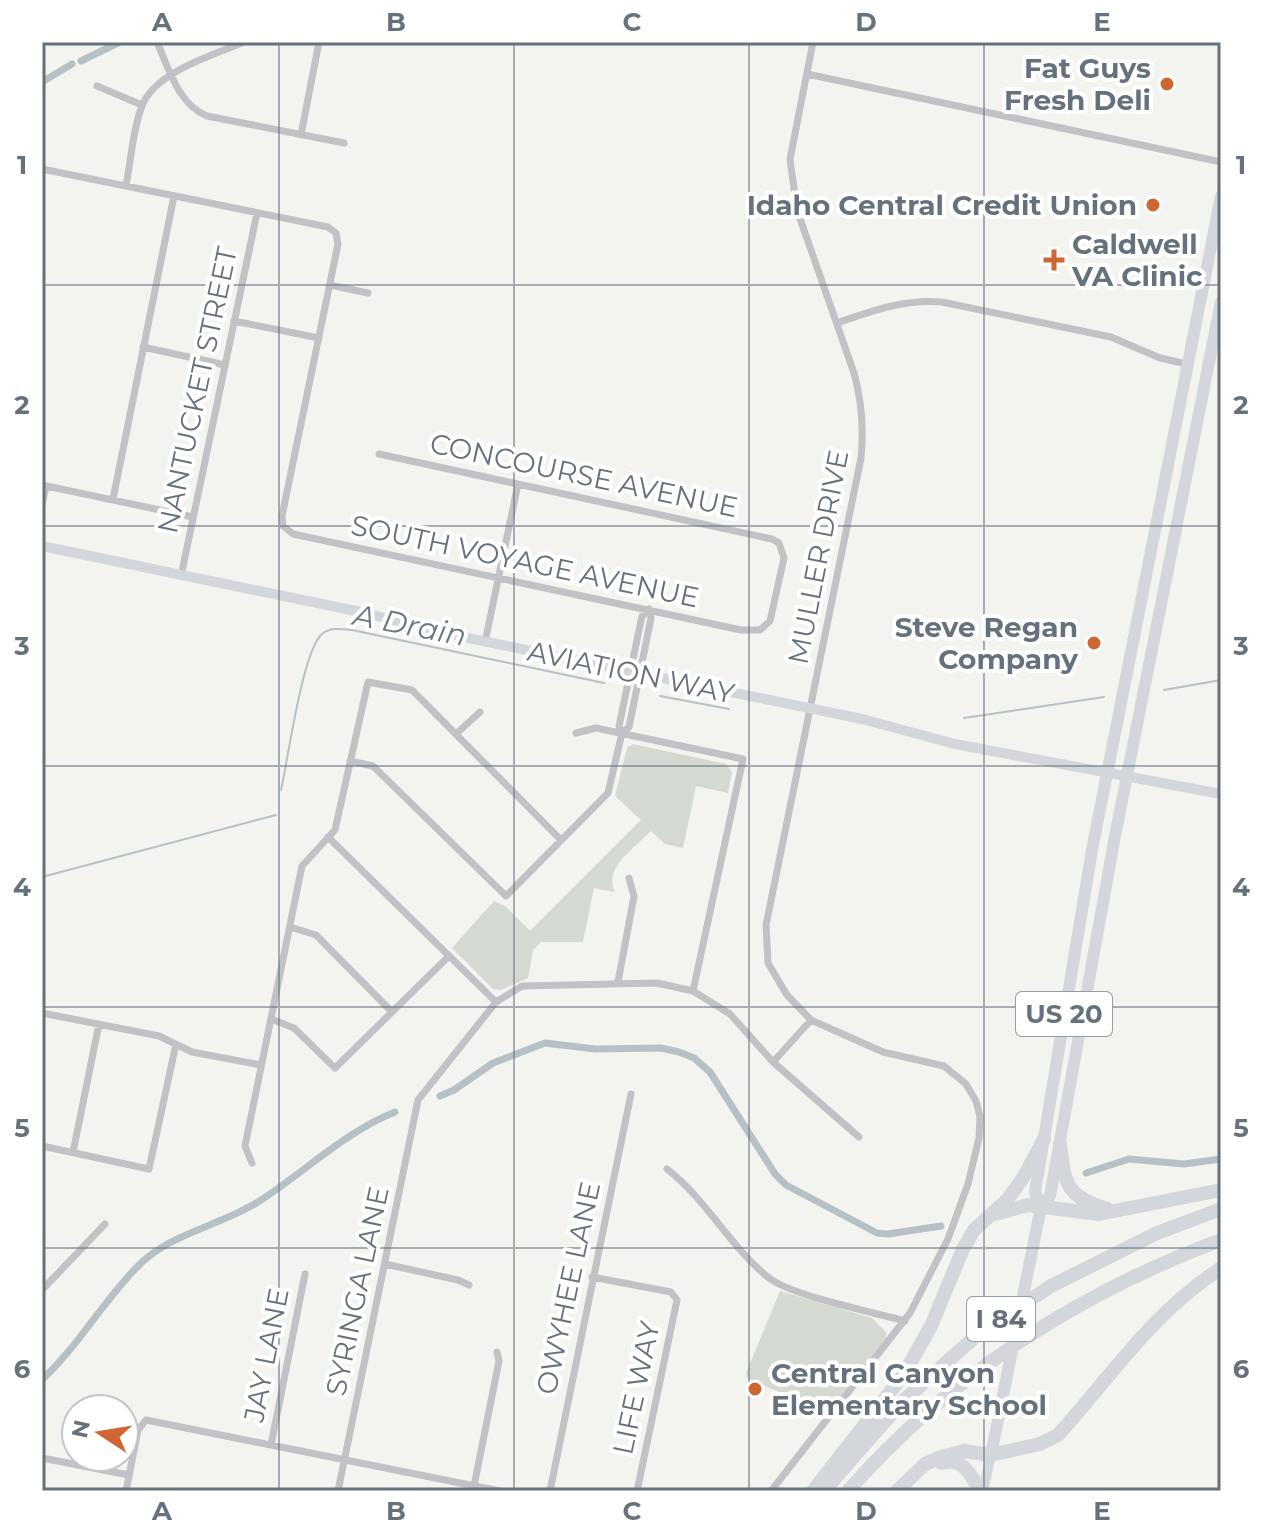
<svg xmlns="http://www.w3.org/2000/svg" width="1263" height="1533" viewBox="0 0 1263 1533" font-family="Montserrat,sans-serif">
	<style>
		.green { fill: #d4dad2 }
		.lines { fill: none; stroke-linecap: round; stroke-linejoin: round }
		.stream { stroke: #b7c1c5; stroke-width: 2 }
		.canal { stroke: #b7c1c5; stroke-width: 7 }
		.street { stroke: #c0c2c5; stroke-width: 7 }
		.secondary { stroke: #d3d7db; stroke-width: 10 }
		.primary { stroke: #d3d7db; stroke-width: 12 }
		.highway { stroke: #d3d7db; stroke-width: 14 }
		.grid { fill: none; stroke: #66717e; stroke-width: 2; stroke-opacity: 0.55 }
		.poi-dot { fill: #d06534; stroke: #fff; stroke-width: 3 }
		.labels { text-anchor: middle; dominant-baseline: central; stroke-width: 8; stroke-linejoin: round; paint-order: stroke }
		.shield { fill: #fff; stroke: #949ca5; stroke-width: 2 }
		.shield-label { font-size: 26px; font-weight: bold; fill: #66717e }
		.poi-label { font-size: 28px; font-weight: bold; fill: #66717e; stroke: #fff; text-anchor: end }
		.street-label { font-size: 28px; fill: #66717e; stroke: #fff }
		.water-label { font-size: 30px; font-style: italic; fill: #667982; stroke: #fff }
		.neatline { fill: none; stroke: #66717e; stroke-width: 3 }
		.grid-label { font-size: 26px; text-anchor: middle; font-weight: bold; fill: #66717e }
	</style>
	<rect width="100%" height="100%" fill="#f3f4f0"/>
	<path class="green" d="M633,744L726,764L732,772L728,793L696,786L683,848L665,844L651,831C636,847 602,868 615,892L594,888L583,942H541L533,950L528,978L501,990L493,989L452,948L494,901L505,906L530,931L641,820L615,796L627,748Z
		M780,1291L872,1318L886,1332V1338L828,1412L748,1379L746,1373Z"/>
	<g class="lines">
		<path class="stream" d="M1164,690L1221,680
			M660,696L729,709
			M964,718L1104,697
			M281,790C288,760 302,652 322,634C330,627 342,629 352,630L604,683
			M42,877L276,815"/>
		<path class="canal" d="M81,61L120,42
			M42,82L72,64
			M440,1096L454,1090L493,1063L545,1043L595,1049L661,1048L679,1052L694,1058L710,1072L775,1174L786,1185L877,1233L888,1234L941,1226
			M1086,1173L1129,1159L1184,1164L1221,1159
			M42,1380C78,1346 102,1303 136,1268C169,1233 218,1227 258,1202C305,1172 343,1133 395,1112"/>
		<path class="street" d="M157,42C169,69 178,104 207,116L344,143
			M807,74L1221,162
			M97,86L142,105
			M301,135L319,42
			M42,169L328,227L336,233L338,244L282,516L283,526L293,534L741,630H760L770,621L784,558L779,543L772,539L379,454
			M126,185C131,161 133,127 142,106C155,72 211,56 244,42
			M330,285L368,293
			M234,321L319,338
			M837,323C872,311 903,299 942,302L1111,337L1160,358L1187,364
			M143,347L225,365
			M42,485L193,517
			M113,499L174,196
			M42,505L46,486
			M181,576L257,213
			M485,642L518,484
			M576,733L596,728L743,759L693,991
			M622,733L629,727L651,618L649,609
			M456,734L480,712
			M350,761L373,766L506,896L608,793L622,733L619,726L642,616L649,609
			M328,837L496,1002
			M290,927L316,935L392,1012
			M618,982L634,896L629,878
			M42,1013L159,1036L192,1052L261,1065
			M271,1019L294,1028L335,1068L449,956
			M773,1062L811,1020
			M42,1146L149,1169L176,1044
			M73,1152L99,1024
			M252,1163L245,1146L302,866L335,830L368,682L412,690L561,840
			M667,1169C707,1200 730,1247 769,1278C793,1296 872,1312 905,1321
			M385,1264L458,1280L469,1285
			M592,1277L671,1292L677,1300L637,1491
			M42,1290L105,1224
			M271,1445L305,1274
			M42,1458L129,1475
			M474,1486L499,1361L497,1352
			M126,1491L138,1430L146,1420L500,1491
			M338,1491L418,1100L496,1002L522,986L657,983L693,991L730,1014L773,1062L859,1137
			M550,1491L631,1094
			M771,1491L910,1313L948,1239L968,1184L979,1138L980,1117L976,1101L966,1084L944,1066L883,1052L811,1020L787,995L768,963L766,925L861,458C864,428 862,402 854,373L797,210L790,159L813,42"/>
		<path class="secondary" d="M42,546L361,612L449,634L862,719L955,744L1221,794
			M983,1491L991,1455"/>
		<path class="primary" d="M1041,1207L1035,1192L1092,850L1221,196
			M991,1455L1041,1207L1050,1196L1115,836L1221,302"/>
		<path class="highway" d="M1060,1144C1065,1184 1065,1196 1107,1209
			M995,1214L1028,1205L1099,1214L1221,1190
			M941,1463C964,1457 970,1474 980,1491
			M813,1491L904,1374L931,1326L963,1249L974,1230L1007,1200L1023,1178L1044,1139
			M824,1491L901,1403L977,1335L1051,1286L1157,1233L1221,1209
			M848,1491C949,1376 1078,1293 1221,1240
			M897,1491L925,1464L941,1457L964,1451L991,1455L1040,1444L1058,1435C1114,1373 1149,1316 1221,1268"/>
	</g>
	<path class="grid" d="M279,42V1491M514,42V1491M749,42V1491M984,42V1491M42,285H1221M42,526H1221M42,766H1221M42,1007H1221M42,1248H1221"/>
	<g class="poi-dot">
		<circle cx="1167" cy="84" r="8"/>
		<circle cx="1153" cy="205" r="8"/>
		<path d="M1050 248h8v8h8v8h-8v8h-8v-8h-8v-8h8z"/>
		<circle cx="1094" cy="643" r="8"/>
		<circle cx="755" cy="1389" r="8"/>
	</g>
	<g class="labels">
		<g class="shield">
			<rect x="1016" y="992" width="96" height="44" rx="6"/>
			<rect x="967" y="1297" width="68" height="44" rx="6"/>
		</g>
		<g class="shield-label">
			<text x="1064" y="1014">US 20</text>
			<text x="1001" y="1319">I 84</text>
		</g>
		<g class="poi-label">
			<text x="1151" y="68">Fat Guys<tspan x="1151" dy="32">Fresh Deli</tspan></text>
			<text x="1137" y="205">Idaho Central Credit Union</text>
			<text x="1072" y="244" text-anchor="start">Caldwell<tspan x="1072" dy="32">VA Clinic</tspan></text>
			<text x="1078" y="627">Steve Regan<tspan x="1078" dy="32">Company</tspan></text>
			<text x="771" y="1373" text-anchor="start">Central Canyon<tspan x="771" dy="32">Elementary School</tspan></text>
		</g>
		<g class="street-label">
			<text transform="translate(197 390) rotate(-78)">NANTUCKET STREET</text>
			<text transform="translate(584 475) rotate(12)">CONCOURSE AVENUE</text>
			<text transform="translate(818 557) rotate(-79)">MULLER DRIVE</text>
			<text transform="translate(525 561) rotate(12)">SOUTH VOYAGE AVENUE</text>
			<text transform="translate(631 672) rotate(12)">AVIATION WAY</text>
			<text transform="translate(568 1288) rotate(-78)">OWYHEE LANE</text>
			<text transform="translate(357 1291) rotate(-78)">SYRINGA LANE</text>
			<text transform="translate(266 1355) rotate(-79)">JAY LANE</text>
			<text transform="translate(636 1388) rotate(-78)">LIFE WAY</text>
		</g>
		<g class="water-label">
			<text transform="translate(410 625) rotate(11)">A Drain</text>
		</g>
	</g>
	<rect width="1263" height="1533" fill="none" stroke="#ffffff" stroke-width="88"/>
	<g transform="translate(100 1433) rotate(282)"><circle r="38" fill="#ffffff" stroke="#c2c6cb" stroke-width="2"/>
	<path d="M0-6L14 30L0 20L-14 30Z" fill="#d06534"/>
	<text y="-12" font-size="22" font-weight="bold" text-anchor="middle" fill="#66717e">N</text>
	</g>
	<rect x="44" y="44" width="1175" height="1445" class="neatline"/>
	<g class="grid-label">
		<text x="162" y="31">A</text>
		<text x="396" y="31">B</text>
		<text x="632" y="31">C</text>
		<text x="866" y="31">D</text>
		<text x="1102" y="31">E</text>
		<text x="22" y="174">1</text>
		<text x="1241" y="174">1</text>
		<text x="22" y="414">2</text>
		<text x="1241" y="414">2</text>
		<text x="22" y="655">3</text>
		<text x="1241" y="655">3</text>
		<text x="22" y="896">4</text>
		<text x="1241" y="896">4</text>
		<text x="22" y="1137">5</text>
		<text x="1241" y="1137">5</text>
		<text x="22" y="1378">6</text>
		<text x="1241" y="1378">6</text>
		<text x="162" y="1520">A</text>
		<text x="396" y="1520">B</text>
		<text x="632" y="1520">C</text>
		<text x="866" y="1520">D</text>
		<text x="1102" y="1520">E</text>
	</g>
</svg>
